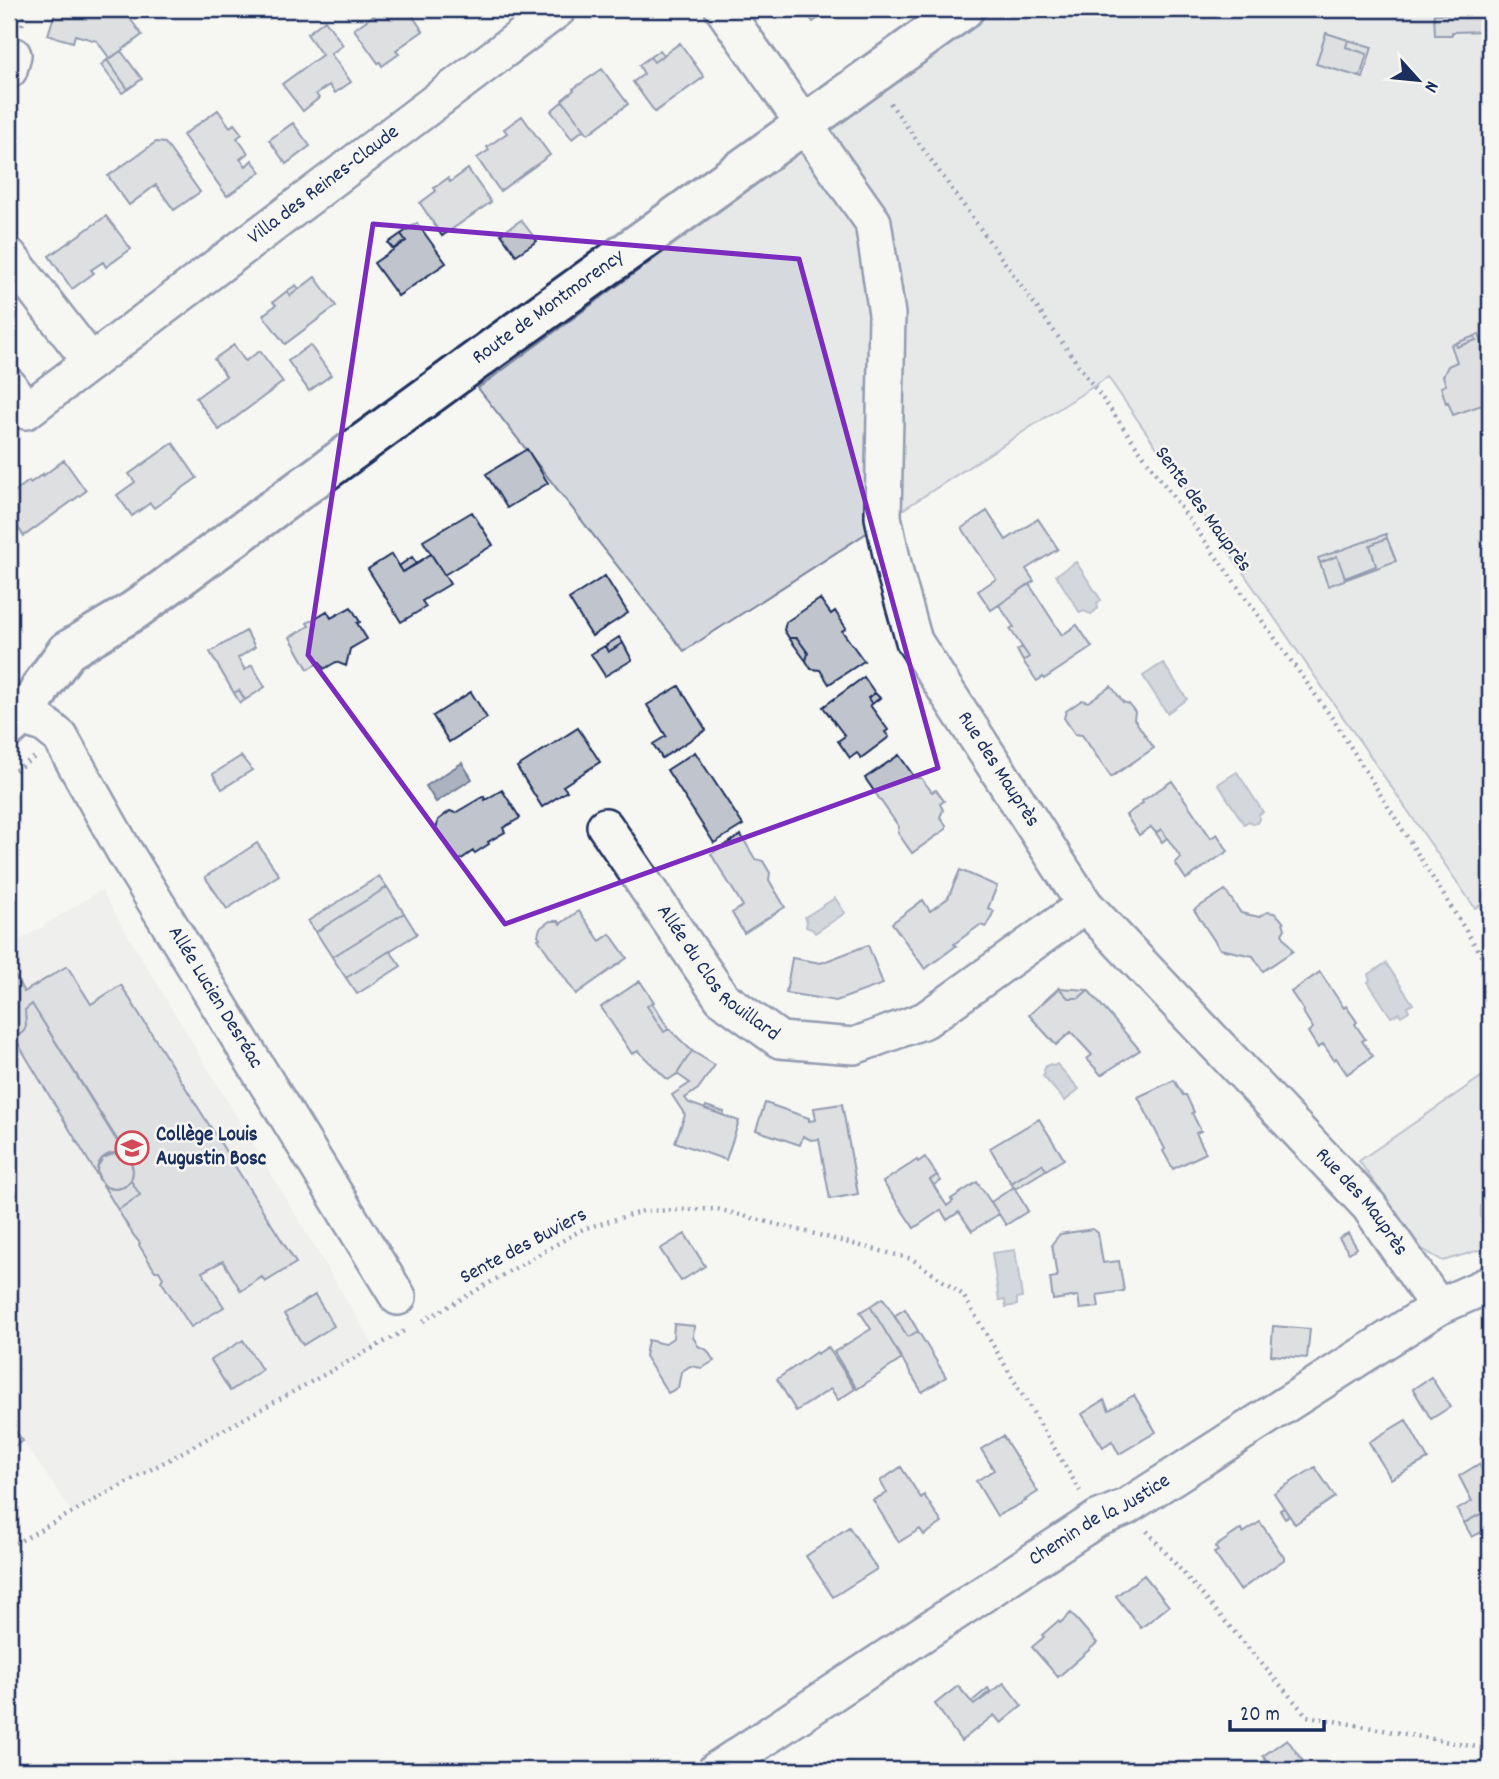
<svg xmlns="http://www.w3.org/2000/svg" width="1499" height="1779" viewBox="0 0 1499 1779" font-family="Dekko,sans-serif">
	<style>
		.built { fill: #e6e7e7 }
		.green { fill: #d6d9dd; stroke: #78849e; stroke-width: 2 }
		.water { fill: #abb2c0; stroke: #717e99; stroke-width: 2 }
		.building { fill: #c0c4cd; stroke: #1b2f5e; stroke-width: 2 }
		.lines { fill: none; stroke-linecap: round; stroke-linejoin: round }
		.minor-casing { stroke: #1b2f5e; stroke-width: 40 }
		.tertiary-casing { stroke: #1b2f5e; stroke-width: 44 }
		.path { stroke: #1b2f5e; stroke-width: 4.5; stroke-dasharray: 2 5; stroke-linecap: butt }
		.minor { stroke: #f6f6f2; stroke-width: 35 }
		.tertiary { stroke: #f6f6f2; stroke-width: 38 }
		.marked { fill: none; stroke: #7b2cbf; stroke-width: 5; stroke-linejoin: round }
		.labels { text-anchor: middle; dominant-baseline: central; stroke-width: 5; stroke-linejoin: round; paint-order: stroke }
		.street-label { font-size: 21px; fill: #1b2f5e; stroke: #f6f6f2 }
		.poi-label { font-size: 21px; font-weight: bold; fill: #1b2f5e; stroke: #f6f6f2; text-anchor: start }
	</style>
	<rect width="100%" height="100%" fill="#f6f6f2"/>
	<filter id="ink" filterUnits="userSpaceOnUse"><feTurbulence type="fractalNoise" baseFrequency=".0143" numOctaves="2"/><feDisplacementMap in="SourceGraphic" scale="14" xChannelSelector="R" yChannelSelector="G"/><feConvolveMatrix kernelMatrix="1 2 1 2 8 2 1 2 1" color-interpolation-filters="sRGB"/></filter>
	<g filter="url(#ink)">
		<path class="built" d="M101,890L375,1348L72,1512L9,1421V947Z"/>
		<path class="green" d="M995,9H1490V900L1475,908L1108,377L684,651L478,388Z
			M1490,1071V1247L1443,1261L1422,1249L1359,1161Z"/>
		<path class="water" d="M1076,562L1101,600L1097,603L1098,608L1091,614L1084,611L1080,613L1056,575Z
			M1163,663L1187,699L1167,713L1143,676Z
			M462,763L472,779L436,802L426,786Z
			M1237,772L1263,812L1259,814V819L1257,823L1253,824L1249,821L1244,824L1218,784Z
			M835,898L845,913L815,933L812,929L806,927L807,921L805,917Z
			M1386,963L1413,1004L1407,1007L1409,1011L1401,1016L1399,1013L1391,1017L1368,982L1370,980L1368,975Z
			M1050,1064L1054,1066L1057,1064L1079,1089L1065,1101L1043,1076L1045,1074L1044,1070L1046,1066Z
			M1015,1250L1022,1297L1017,1298V1305L1006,1307L1005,1300H999L992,1253Z"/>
		<path class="building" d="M56,9H123L142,35L110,59L97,41L75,35L73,42L48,35Z
			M383,9H419L411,14L423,31L396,50L399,54L382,66L380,62L378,63L354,29Z
			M460,9H477L466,17Z
			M803,9H832L813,22Z
			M1434,9H1454L1450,14H1434Z
			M1454,9H1490V26H1487V31L1452,32V35H1435L1434,14H1450Z
			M325,20L343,45L331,54L351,82L335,93L329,85L316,94L319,98L303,111L282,84L322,55L307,34Z
			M1326,33L1348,40L1346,47L1367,54L1360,77L1316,64Z
			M1348,40L1372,47L1363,78L1360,77L1367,54L1346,47Z
			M680,43L704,77L655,112L633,82L644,74L639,65L650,57L654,62Z
			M660,50L664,55L654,62L650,57Z
			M121,51L142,79L128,89L107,60Z
			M107,60L128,89L122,93L101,65Z
			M602,69L628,104L588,134L562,100L574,90L573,89Z
			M563,101L584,129L572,139L551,111Z
			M218,110L230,127L234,124L242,134L237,138L248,153L240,159L246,166L252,160L261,172L227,196L183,135Z
			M522,116L550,155L500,191L477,158L489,150L487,147L507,133L504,129Z
			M293,123L310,146L286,164L269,140Z
			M156,142L165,143L200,192L174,210L156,185L129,205L108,176Z
			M468,169L491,202L442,236L420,203L436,191L434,188L448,178L450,182Z
			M106,216L131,249L106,267L103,262L91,270L94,273L72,289L49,256Z
			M521,220L537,241L516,255L501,234Z
			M417,223L446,263L398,296L374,263L406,241L401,234Z
			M401,234L406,241L393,249L388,243Z
			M315,277L336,306L285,344L263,315L276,305L273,302L287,291L290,296Z
			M296,285L299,289L290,296L287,291Z
			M1479,334L1488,360L1490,359V400L1489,397L1483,399L1485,404L1453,415L1448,402L1446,403L1441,387L1446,385L1443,376L1448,366L1457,362L1451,345L1456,343L1457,347L1476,340L1475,336Z
			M1475,336L1476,340L1457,347L1456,343Z
			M234,345L245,361L260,351L283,382L219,430L196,398L226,376L214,359Z
			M310,345L331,375L309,391L288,361Z
			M173,443L197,478L154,508L150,503L132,516L117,495L135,482L129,474Z
			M527,449L548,483L507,508L486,474Z
			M64,460L86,491L24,536L9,515V499L14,495L13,493L29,481L30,483L43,474V476Z
			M987,511L1006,540L1038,519L1058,549L1026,569L1034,581L991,610L978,591L996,579L962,528Z
			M472,512L493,545L444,575L423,541Z
			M1386,534L1387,538L1370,545L1376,566L1345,578L1337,556L1320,563L1318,558Z
			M1387,538L1396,561L1328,586L1320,563L1337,556L1345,578L1376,566L1370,545Z
			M392,554L403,572L431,554L450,584L422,601L426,607L401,622L368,569Z
			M412,557L417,564L403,572L399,566Z
			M605,576L628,613L592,636L569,599Z
			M1029,584L1062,635L1077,625L1092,647L1044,679L1043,677L1037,681L1023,661L1029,657L1010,629L1014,627L999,605Z
			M820,599L831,614L835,611L846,628L842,631L864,661L829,684L820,670L811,669L806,661L808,653L797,638H789L784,630L786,622Z
			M351,607L360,622L357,623L367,639L350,649L346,666L336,662L324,669L320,662L308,669L290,637L309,626L307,623L327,611L331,618Z
			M246,631L255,647L238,658L245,670L252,665L265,687L245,700L239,690L234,693L210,652Z
			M619,637L623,643L608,652L605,646Z
			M789,638H797L808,653L806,661Z
			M623,643L632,660L605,676L591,654L605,646L608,652Z
			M1022,647L1029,657L1023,661L1017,650Z
			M864,677L875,693L868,698L872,704L870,705L888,730L885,732L889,737L861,758L857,753L850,758L838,741L845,736L823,707Z
			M679,686L706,730L662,758L653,744L666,736L647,705Z
			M1111,686L1123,702L1129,704L1135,712L1134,719L1154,748L1111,777L1082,735L1075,734L1064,718L1066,711L1082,700L1088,702Z
			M239,690L245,700L240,703L234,693Z
			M471,692L487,718L449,742L433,716Z
			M875,693L880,698L872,704L868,698Z
			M578,728L600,762L563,786L567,791L542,807L517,767Z
			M695,752L743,825L714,843L667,770Z
			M899,755L915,778H921L932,792L936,790L944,801L940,804L943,810L940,817L946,825V829L912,853L898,833L899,827L865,778Z
			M241,756L252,770L222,789L213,774Z
			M1172,781L1211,838L1217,834L1228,851L1186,879L1175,863L1181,858L1161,829L1156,833L1151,827L1139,835L1126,815L1143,803L1142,801Z
			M502,790L520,818L503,828L505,832L488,842L489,844L475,853L473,851L457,862L434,828L437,826L438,820L450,811L455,813L484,796L485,800Z
			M1161,829L1167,838L1162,842L1156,833Z
			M741,835L755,859L763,861L770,873L769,880L785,907L744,933L732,913L743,906L711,854Z
			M257,843L279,875L227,909L205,877Z
			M960,870L997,886L988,908L994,911L986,927L980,925L954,944L956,946L925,969L892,923L923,900L930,911L948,898Z
			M379,876L387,887L316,932L308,921Z
			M387,887L404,913L332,957L316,932Z
			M1225,890L1241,913L1259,917L1267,912L1274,913L1279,917L1283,922L1285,929L1282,934L1293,951L1263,971L1253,956L1220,949L1194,910Z
			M579,911L600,941L610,934L627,958L576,994L538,939L540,938L538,935L540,928L550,921H559L560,924Z
			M404,913L417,934L346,978L332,957Z
			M868,945L883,984L836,1001L786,993L792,958L821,963Z
			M390,951L401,966L357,994L346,978Z
			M9,966L24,992L67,966L91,1004L121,985L296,1263L265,1282L262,1277L241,1291L223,1261L202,1272L224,1307L191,1327L161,1281L163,1278L159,1271H155L139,1245L140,1243L134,1236L118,1210L140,1195L131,1181L133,1171L131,1162L32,1004L25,1010L26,1026L24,1031L18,1036H9Z
			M1320,972L1344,1008L1346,1006L1357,1022L1355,1024L1365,1039L1362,1041L1373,1056L1347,1074L1336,1058L1334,1060L1323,1044L1318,1048L1308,1032L1313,1028L1303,1012L1304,1011L1291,992Z
			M640,981L654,1002L647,1006L664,1032L669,1029L692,1051L677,1074L668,1080L638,1051L632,1054L601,1007Z
			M1059,988L1068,998H1079L1088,990L1140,1050L1101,1075L1087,1059L1092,1055L1071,1032L1056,1045L1029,1015Z
			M1059,988L1088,990L1079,998H1068Z
			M652,1003L669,1029L664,1032L647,1006Z
			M32,1004L128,1159L124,1156L116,1153L103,1158L98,1166L97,1171L100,1180L14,1037L18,1036L24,1031L26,1026L25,1010Z
			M692,1051L715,1065L698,1089L685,1098L689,1103L739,1121L726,1160L675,1142L685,1115L672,1095L690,1083L677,1074Z
			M1174,1080L1183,1095H1186L1194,1112L1192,1113L1201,1131L1196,1133L1206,1153L1173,1169L1163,1151L1165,1149L1138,1097Z
			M765,1103L809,1118V1121L816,1120L814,1108L842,1104L858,1194L830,1199L819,1139L811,1140L803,1136L800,1145L756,1130Z
			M706,1106L724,1112L723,1115L705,1109Z
			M1039,1119L1064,1159L1046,1170L1042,1164L1011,1183L990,1148Z
			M97 1171a18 18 0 1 1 36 0a18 18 0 1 1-36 0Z
			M925,1157L937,1175L930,1180L947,1206L953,1201L951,1199L977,1182L999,1214L972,1231L959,1212L947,1220L941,1210L914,1228L883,1182L917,1160L918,1162Z
			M1042,1164L1046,1170L1015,1189L1011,1183Z
			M937,1175L941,1181L934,1185L930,1180Z
			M100,1180L106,1187L115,1189L124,1187L131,1181L140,1195L118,1210Z
			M1014,1187L1028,1211L1006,1225L991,1202Z
			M1093,1229L1098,1233L1103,1263L1119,1261L1124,1291L1097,1295L1099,1307L1080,1309L1078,1296L1053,1300L1050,1278L1057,1277L1052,1244L1060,1234Z
			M1348,1233L1357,1248L1349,1253L1339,1238Z
			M685,1234L705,1266L681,1281L660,1249Z
			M315,1295L334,1326L303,1345L284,1314Z
			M883,1298L908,1337L918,1331L946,1377L922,1392L870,1306Z
			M870,1306L902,1359L857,1389L834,1352L871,1329L860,1312Z
			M905,1309L918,1331L908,1337L894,1316Z
			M674,1324L694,1326L693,1337L698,1346L707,1350L714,1361L702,1368L690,1366L681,1372L678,1388L668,1393L645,1356L648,1340L664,1344L673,1338Z
			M1273,1326L1310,1329L1307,1358L1271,1355Z
			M243,1340L262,1370L230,1391L211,1360Z
			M828,1347L855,1389L838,1400L831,1389L796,1411L777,1379L816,1352L817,1354Z
			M1431,1377L1450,1407L1431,1419L1413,1389Z
			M1134,1395L1156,1432L1119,1454L1112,1441L1103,1447L1082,1414L1104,1400L1109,1410Z
			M1406,1420L1428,1459L1391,1479L1369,1442Z
			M14,1429L23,1441L9,1449V1432Z
			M1003,1436L1038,1492L1025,1500L1026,1501L997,1516L976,1481L994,1470L981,1449Z
			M1479,1464L1490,1484V1509L1464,1523L1457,1510L1472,1501L1459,1476Z
			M901,1467L921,1498L924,1495L942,1523L924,1535L920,1529L899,1542L873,1500L887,1493L880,1481Z
			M1315,1467L1335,1497L1295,1524L1274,1493Z
			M1284,1508L1289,1516L1285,1518L1280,1510Z
			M1490,1509V1528L1472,1537L1464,1523Z
			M1260,1522L1285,1559L1240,1590L1214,1553L1218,1551L1215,1547L1241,1529L1243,1533Z
			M849,1527L877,1569L833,1597L806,1556Z
			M1144,1575L1169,1606L1141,1628L1116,1596Z
			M1071,1613L1097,1643L1058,1677L1032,1647L1044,1637L1042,1635L1058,1621L1060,1623Z
			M1490,1682V1697L1483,1686Z
			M1004,1683L1022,1706L1001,1723L994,1715L961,1741L935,1704L958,1686L974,1705Z
			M988,1688L990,1691L974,1705L971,1702Z
			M1287,1739L1309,1770H1273L1263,1756Z"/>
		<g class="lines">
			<defs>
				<g id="minor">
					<path id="s1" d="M723,9L873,222L887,314L883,517L895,573L914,641L1085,905L1369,1206L1438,1307"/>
					<path d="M9,70L13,55"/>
					<path d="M9,256L91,362"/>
					<path id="s2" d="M9,386L26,411L558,9"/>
					<path id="s3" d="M21,717L44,724L60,737L123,849L398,1297"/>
					<path id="s4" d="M605,826L722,998L780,1040L854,1046L925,1020L1085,905"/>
					<path id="s5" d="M716,1770L1097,1519L1126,1507L1438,1307L1490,1284"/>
				</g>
				<g id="tertiary">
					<path id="s6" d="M9,727L21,717L33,702L43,684L67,651L135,610L485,354L964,9"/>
				</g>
			</defs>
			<use href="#minor" class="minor-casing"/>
			<use href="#tertiary" class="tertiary-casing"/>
			<path class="path" d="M22,25L26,9
				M890,103L1335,722L1488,966L1490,973
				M9,774L35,757
				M423,1321L583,1229L643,1211L717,1209L912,1259L963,1295L1080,1491
				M1147,1531L1307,1716L1487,1749L1490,1754
				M9,1547L406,1330"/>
			<use href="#minor" class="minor"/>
			<use href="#tertiary" class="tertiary"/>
		</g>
	</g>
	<path d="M0 0H1499V1779H0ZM373,224L799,259L938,768L505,924L308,655Z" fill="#f6f6f2" fill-opacity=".55" fill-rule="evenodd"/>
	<path class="marked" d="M373,224L799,259L938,768L505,924L308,655Z"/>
	<defs>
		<symbol id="school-ring" viewBox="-11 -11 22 22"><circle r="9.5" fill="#f6f6f2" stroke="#d1495b" stroke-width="1.5"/><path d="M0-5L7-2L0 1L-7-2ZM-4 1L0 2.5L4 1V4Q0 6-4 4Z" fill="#d1495b"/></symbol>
	</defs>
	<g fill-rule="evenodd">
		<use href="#school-ring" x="113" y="1129" width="38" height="38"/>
	</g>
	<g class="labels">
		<g class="street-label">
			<text stroke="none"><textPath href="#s2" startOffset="404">Villa des Reines-Claude</textPath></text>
			<text stroke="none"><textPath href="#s6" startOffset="688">Route de Montmorency</textPath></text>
			<text transform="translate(1202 510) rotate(54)">Sente des Mauprès</text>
			<text stroke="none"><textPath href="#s1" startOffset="838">Rue des Mauprès</textPath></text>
			<text stroke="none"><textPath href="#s4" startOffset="187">Allée du Clos Rouillard</textPath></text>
			<text stroke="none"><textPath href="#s3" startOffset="348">Allée Lucien Desréac</textPath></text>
			<text stroke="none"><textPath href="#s1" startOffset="1405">Rue des Mauprès</textPath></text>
			<text transform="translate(524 1247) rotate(-28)">Sente des Buviers</text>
			<text stroke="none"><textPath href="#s5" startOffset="458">Chemin de la Justice</textPath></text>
		</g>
		<g class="poi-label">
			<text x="156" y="1136">Collège Louis<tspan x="156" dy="24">Augustin Bosc</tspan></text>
		</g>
	</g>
	<rect width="1499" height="1779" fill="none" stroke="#f6f6f2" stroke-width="35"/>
	<rect x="18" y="18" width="1464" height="1744" fill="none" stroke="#1b2f5e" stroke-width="2.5" filter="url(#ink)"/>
	<g transform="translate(1418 80) rotate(117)" stroke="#f6f6f2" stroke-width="5" paint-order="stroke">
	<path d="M0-5L12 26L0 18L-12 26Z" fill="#1b2f5e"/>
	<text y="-10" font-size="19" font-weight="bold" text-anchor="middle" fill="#1b2f5e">N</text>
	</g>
	<path d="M1230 1720v10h94v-10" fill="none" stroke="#1b2f5e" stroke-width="3.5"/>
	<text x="1240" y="1720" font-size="21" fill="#1b2f5e" stroke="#f6f6f2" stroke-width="5" paint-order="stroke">20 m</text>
</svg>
